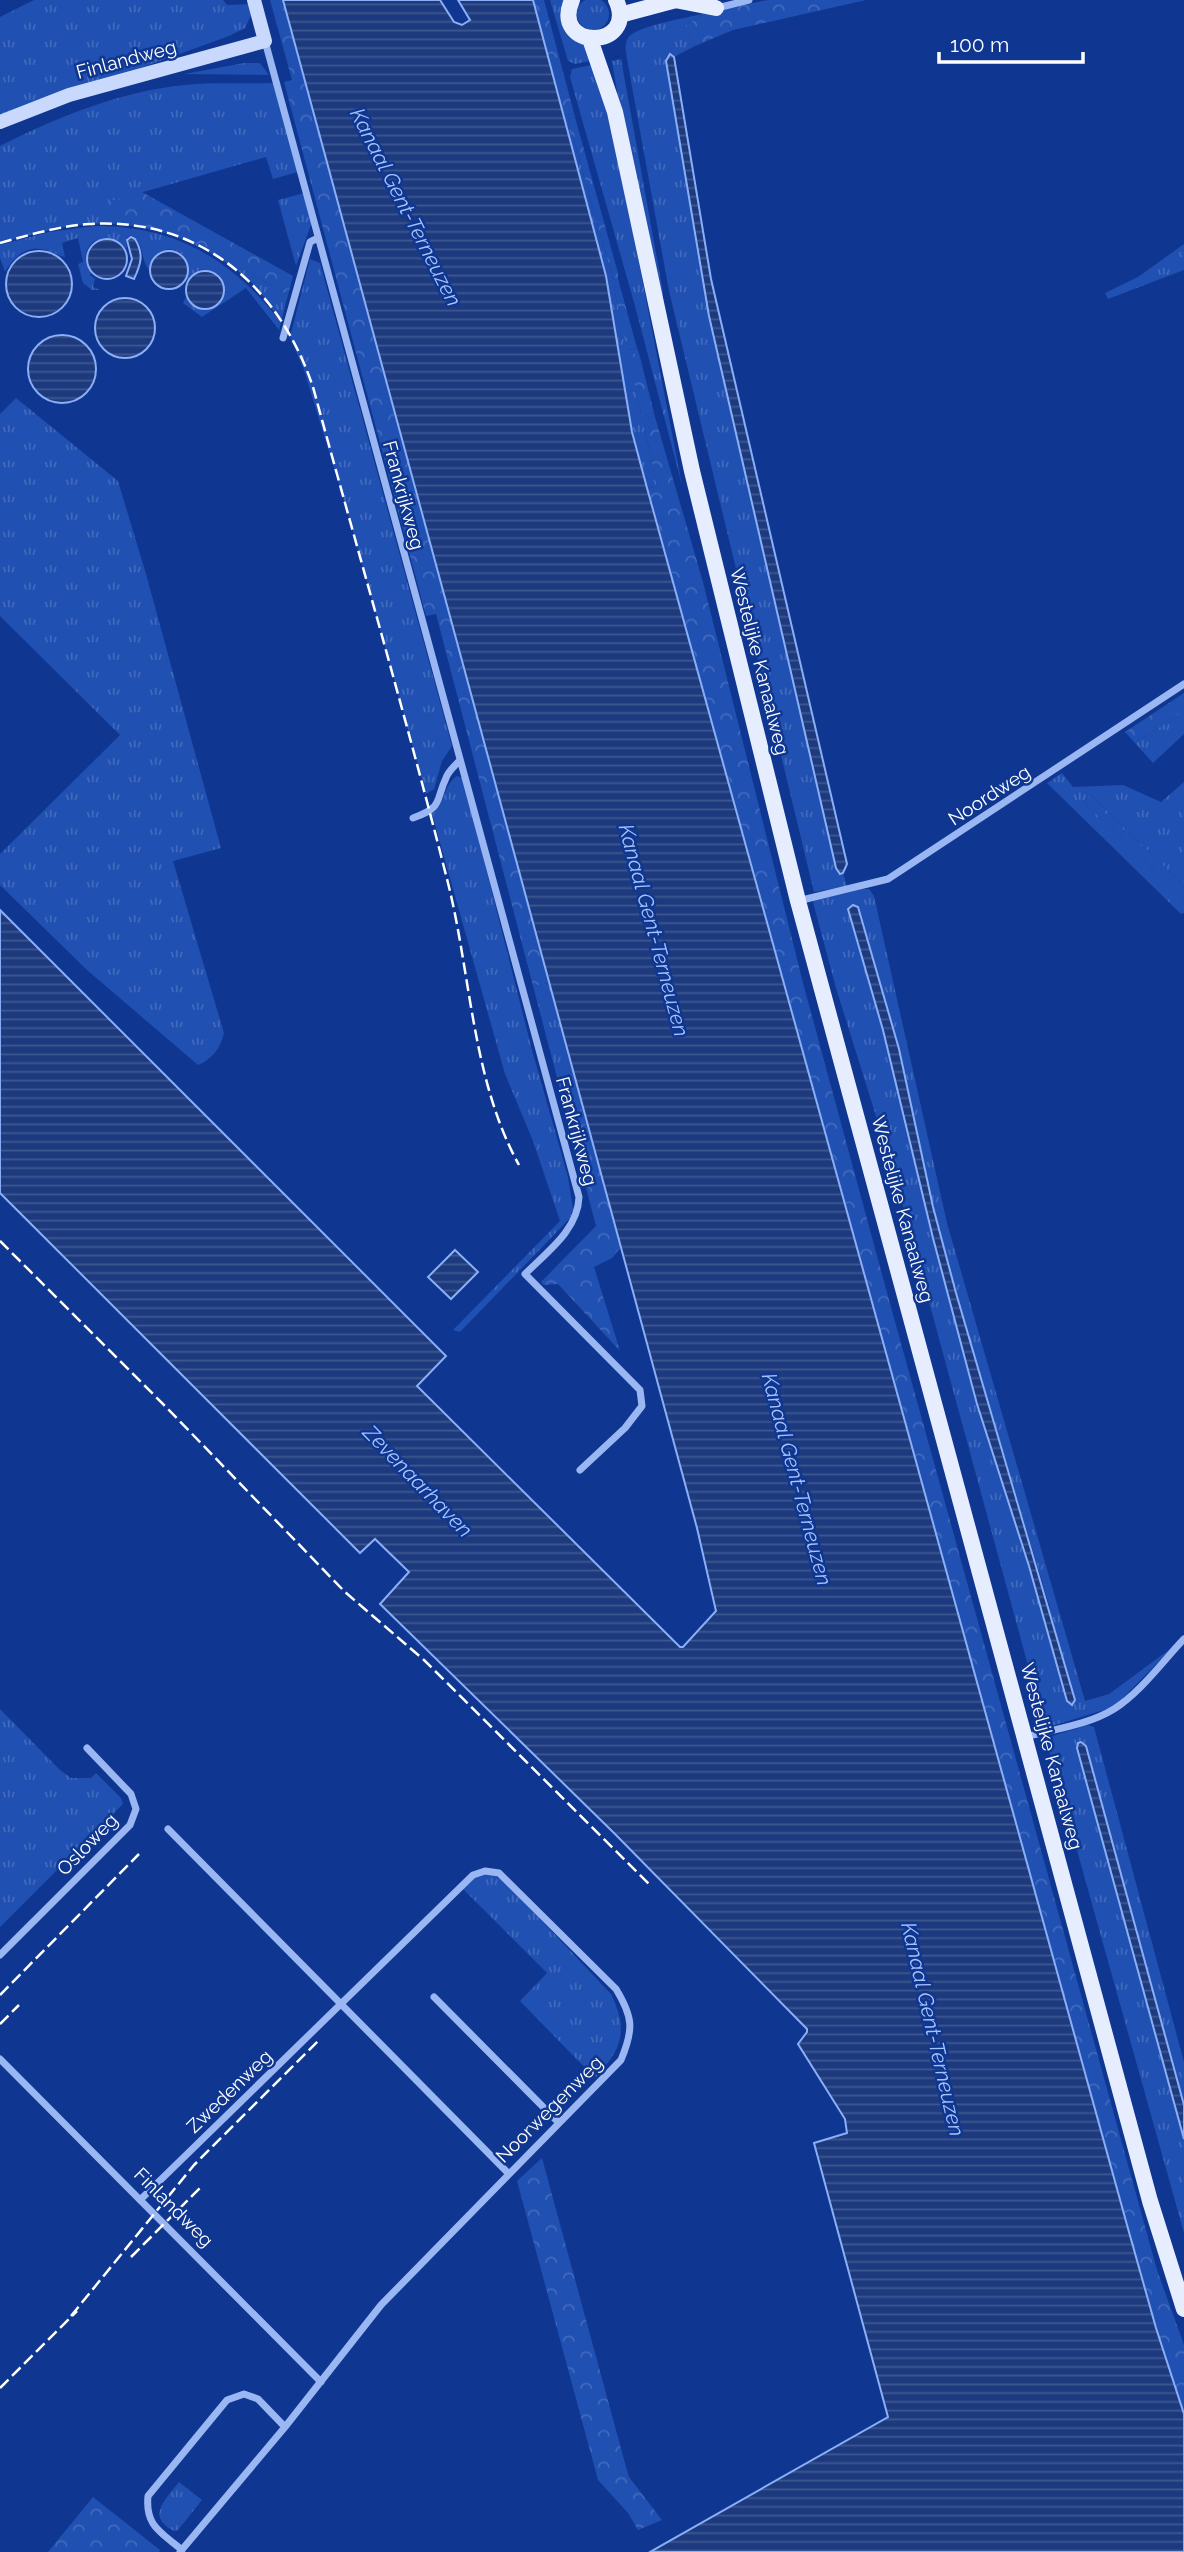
<svg xmlns="http://www.w3.org/2000/svg" width="1184" height="2552" viewBox="0 0 1184 2552" font-family="Raleway,sans-serif">
	<style>
		.grass { fill: url(#grass-tufts); fill-rule: evenodd }
		.forest { fill: url(#forest-crowns) }
		.water { fill: url(#water-rules); stroke: #8baff7; stroke-width: 2 }
		.lines { fill: none; stroke-linecap: round; stroke-linejoin: round }
		.street { stroke: #9ab7f4; stroke-width: 7 }
		.secondary { stroke: #c9d9fd; stroke-width: 14 }
		.primary { stroke: #e6edff; stroke-width: 16 }
		.rail { stroke: #fff; stroke-width: 2.5; stroke-dasharray: 12 5; stroke-linecap: butt }
		.labels { text-anchor: middle; dominant-baseline: central; stroke-width: 5; stroke-linejoin: round; paint-order: stroke }
		.street-label { font-size: 19px; fill: #fff; stroke: #0f3791 }
		.water-label { font-size: 21px; font-style: italic; fill: #a6c2fb; stroke: #0f3791 }
	</style>
	<defs>
		<pattern id="grass-tufts" width="24" height="20" patternUnits="userSpaceOnUse" patternTransform="scale(1.75)"><rect width="24" height="20" fill="#2050b1"/><path d="M3 7l-1-3M5 7V3M7 7l1-3M15 17l-1-3M17 17v-4M19 17l1-3" fill="none" stroke="#416abd"/></pattern>
		<pattern id="forest-crowns" width="20" height="18" patternUnits="userSpaceOnUse" patternTransform="scale(1.75)"><rect width="20" height="18" fill="#2050b1"/><path d="M2 6a3 3 0 1 1 6 0M12 15a3 3 0 1 1 6 0" fill="none" stroke="#416abd"/></pattern>
		<pattern id="water-rules" width="6" height="5" patternUnits="userSpaceOnUse" patternTransform="scale(1.75)"><rect width="6" height="5" fill="#1c3a7d"/><path d="M0 2.5h6" fill="none" stroke="#3e5890"/></pattern>
	</defs>
	<rect width="100%" height="100%" fill="#0f3791"/>
	<path class="grass" d="M577 14a16 16 0 1 1 32 0a16 16 0 1 1-32 0Z
		M34,0H223L227,5L250,4L251,15L245,28L229,36L0,119V17Z
		M550,0H567L595,60L575,64L568,61Z
		M706,13L683,27L695,46L674,57L670,54L666,61L709,316L836,868L840,873H843L847,886L814,892L669,291L627,59C626,53 624,44 628,38C635,26 691,17 706,13Z
		M621,59L663,292V299L617,91L612,61Z
		M244,63H260L269,75L184,74Z
		M596,64L611,118L682,485L635,306L570,77L572,69Z
		M273,83L298,172L273,179L266,157L112,201L116,224C76,221 38,233 0,243V146C58,117 121,91 185,85C214,82 244,84 273,83Z
		M574,113L575,117L568,119L613,279L618,278L620,286L614,288L628,350L637,348L639,353L629,356L642,416L654,413L655,417L643,420L657,487L647,488L632,432L606,276L563,116Z
		M304,193L312,222L296,266L278,200Z
		M95,226C176,226 231,259 280,321L257,287L238,271L243,269L288,295L279,330L246,288L202,317L183,303L186,297C203,324 236,305 218,274L202,269L192,275L188,279L186,278C197,248 155,236 149,270C140,259 145,243 131,235L126,238L127,249C104,224 73,247 91,273L90,275L95,279L93,287L100,290H92L83,283L78,264L83,262L78,238L62,243L65,257C59,256 55,253 49,251C28,244 15,255 5,272L0,258V245L49,232Z
		M1184,244V270L1108,299L1105,293L1138,277Z
		M310,259L320,263L452,746L442,761L434,789L426,794L347,510L304,370L290,337Z
		M16,398L118,481L146,574L221,848L173,861L224,1033C221,1047 212,1060 198,1065L87,970L0,885V854L120,735L0,616V414Z
		M1184,711V734L1153,763L1135,743Z
		M1062,773L1073,787L1123,785L1161,802L1184,782V886L1091,795L1084,802L1184,899V913L1181,914L1047,783Z
		M457,776L463,778L532,1050L568,1177L573,1209L570,1218L552,1237L460,1332L453,1330L560,1221L533,1141L505,1074L432,814C446,802 442,787 457,776Z
		M863,889H869L874,896L947,1223L1085,1701L1109,1694L1173,1647L1114,1707L1045,1728L895,1177L836,988L814,906L813,901ZM853,905L899,1049L933,1207L956,1293L1049,1605L1067,1701L1029,1566L977,1404L933,1238L883,1030L850,906Z
		M549,983L588,1123L570,1127L533,986Z
		M0,1709L60,1770L71,1778H91L96,1773L121,1798L123,1804L0,1927Z
		M1088,1725L1094,1727L1184,2062V2105L1086,1746L1077,1748L1184,2139V2233L1047,1743L1046,1738Z
		M485,1873L493,1874L507,1884L611,1994C629,2031 622,2049 595,2078L520,2001L547,1973L462,1888L473,1878Z
		M179,2482L202,2500L178,2530L174,2531C145,2517 166,2499 179,2482Z"/>
	<path class="forest" d="M270,0H283L549,983L533,986L436,614L426,616L284,82L292,80Z
		M533,0H544L574,113L563,116Z
		M768,0H866L733,30L695,46L683,27L706,13Z
		M575,117L618,273V278L613,279L568,119Z
		M142,192L293,276L288,295L243,269L238,271C201,244 162,227 116,224L111,201Z
		M620,286L637,348L627,350L614,288Z
		M639,353L654,413L642,416L628,355Z
		M655,417L703,582L803,983L886,1289L1157,2270L1184,2345V2414L1156,2328L1127,2225L647,488L657,487L643,420Z
		M1184,693V711L1135,743L1125,732Z
		M1091,795L1184,886V899L1084,802Z
		M588,1123L621,1247L612,1258L594,1267L620,1351L558,1284L544,1285L541,1282L596,1226L570,1127Z
		M542,2158L626,2467L629,2477L662,2520L638,2530L628,2513L598,2480L517,2181Z
		M93,2497L160,2550L159,2552H48Z"/>
	<path class="water" d="M283,0H440L454,22L462,25L470,20L458,0H533L606,276L632,432L647,488L1127,2225L1156,2328L1184,2414V2552H650L888,2417L814,2143L847,2133L845,2119L798,2044L807,2032V2029L614,1833L380,1604L409,1572L375,1539L360,1553L0,1193V910L446,1356L417,1386L680,1647H683L716,1611L697,1528Z
		M670,54L674,57L711,279L847,864L843,873L840,874L836,868L709,316L666,61Z
		M131,237L135,239C144,254 141,264 134,279L126,276L132,259L127,240Z
		M87 259a20 20 0 1 1 40 0a20 20 0 1 1-40 0Z
		M6 284a33 33 0 1 1 66 0a33 33 0 1 1-66 0Z
		M150 270a19 19 0 1 1 38 0a19 19 0 1 1-38 0Z
		M186 290a19 19 0 1 1 38 0a19 19 0 1 1-38 0Z
		M95 328a30 30 0 1 1 60 0a30 30 0 1 1-60 0Z
		M28 369a34 34 0 1 1 68 0a34 34 0 1 1-68 0Z
		M853,905L858,907L899,1049L933,1207L956,1293L1075,1700L1072,1705L1067,1701L1029,1566L977,1404L933,1238L883,1030L848,909Z
		M455,1250L478,1272L451,1299L428,1277Z
		M1081,1742L1086,1746L1184,2105V2139L1077,1748L1078,1743Z"/>
	<g class="lines">
		<path class="street" d="M717,8L749,0
			M265,41L579,1197C578,1230 547,1252 525,1274L640,1390L642,1406L625,1428L580,1470
			M283,338L310,242L318,238
			M413,818C444,807 435,801 446,778C448,771 455,766 460,760
			M798,901L888,879L1184,684
			M1025,1737C1055,1729 1088,1725 1114,1709C1140,1693 1163,1661 1184,1639
			M168,1829L508,2173
			M0,1955L130,1825L136,1809L131,1794L87,1748
			M434,1997L559,2123
			M0,2059L321,2382
			M140,2200L473,1875L485,1871L499,1873L616,1989C633,2017 634,2029 621,2060L381,2305L285,2427L180,2552
			M182,2550C161,2532 145,2526 148,2496L227,2400L244,2394L258,2399L285,2427"/>
		<path class="secondary" d="M0,122L69,95L265,41L254,0"/>
		<path class="primary" d="M572,0C550,51 639,50 616,0
			M675,0L716,8
			M620,15L676,0
			M590,39L615,112L692,471L798,901L1150,2201L1184,2309"/>
		<path class="rail" d="M0,243C29,235 59,226 89,224C200,217 279,286 313,387C358,552 406,717 448,883C471,975 472,1080 519,1165
			M0,1241L167,1408L345,1592L424,1660L650,1885
			M0,1995L139,1854
			M0,2024L19,2005
			M131,2257L201,2187
			M71,2316L194,2165L320,2039
			M0,2388L77,2311"/>
	</g>
	<g class="labels">
		<g class="street-label">
			<text transform="translate(126 59) rotate(-15)">Finlandweg</text>
			<text transform="translate(404 495) rotate(75)">Frankrijkweg</text>
			<text transform="translate(760 661) rotate(76)">Westelijke Kanaalweg</text>
			<text transform="translate(989 795) rotate(-33)">Noordweg</text>
			<text transform="translate(577 1131) rotate(75)">Frankrijkweg</text>
			<text transform="translate(903 1209) rotate(75)">Westelijke Kanaalweg</text>
			<text transform="translate(1052 1756) rotate(75)">Westelijke Kanaalweg</text>
			<text transform="translate(87 1844) rotate(-46)">Osloweg</text>
			<text transform="translate(229 2091) rotate(-44)">Zwedenweg</text>
			<text transform="translate(549 2109) rotate(-45)">Noorwegenweg</text>
			<text transform="translate(174 2207) rotate(45)">Finlandweg</text>
		</g>
		<g class="water-label">
			<text transform="translate(406 207) rotate(63)">Kanaal Gent-Terneuzen</text>
			<text transform="translate(654 930) rotate(75)">Kanaal Gent-Terneuzen</text>
			<text transform="translate(797 1479) rotate(75)">Kanaal Gent-Terneuzen</text>
			<text transform="translate(418 1481) rotate(46)">Zevenaarhaven</text>
			<text transform="translate(933 2029) rotate(77)">Kanaal Gent-Terneuzen</text>
		</g>
	</g>
	<path d="M939 52v10h144v-10" fill="none" stroke="#ffffff" stroke-width="3.5"/>
	<text x="950" y="52" font-size="21" fill="#ffffff" stroke="#0f3791" stroke-width="5" paint-order="stroke">100 m</text>
</svg>
